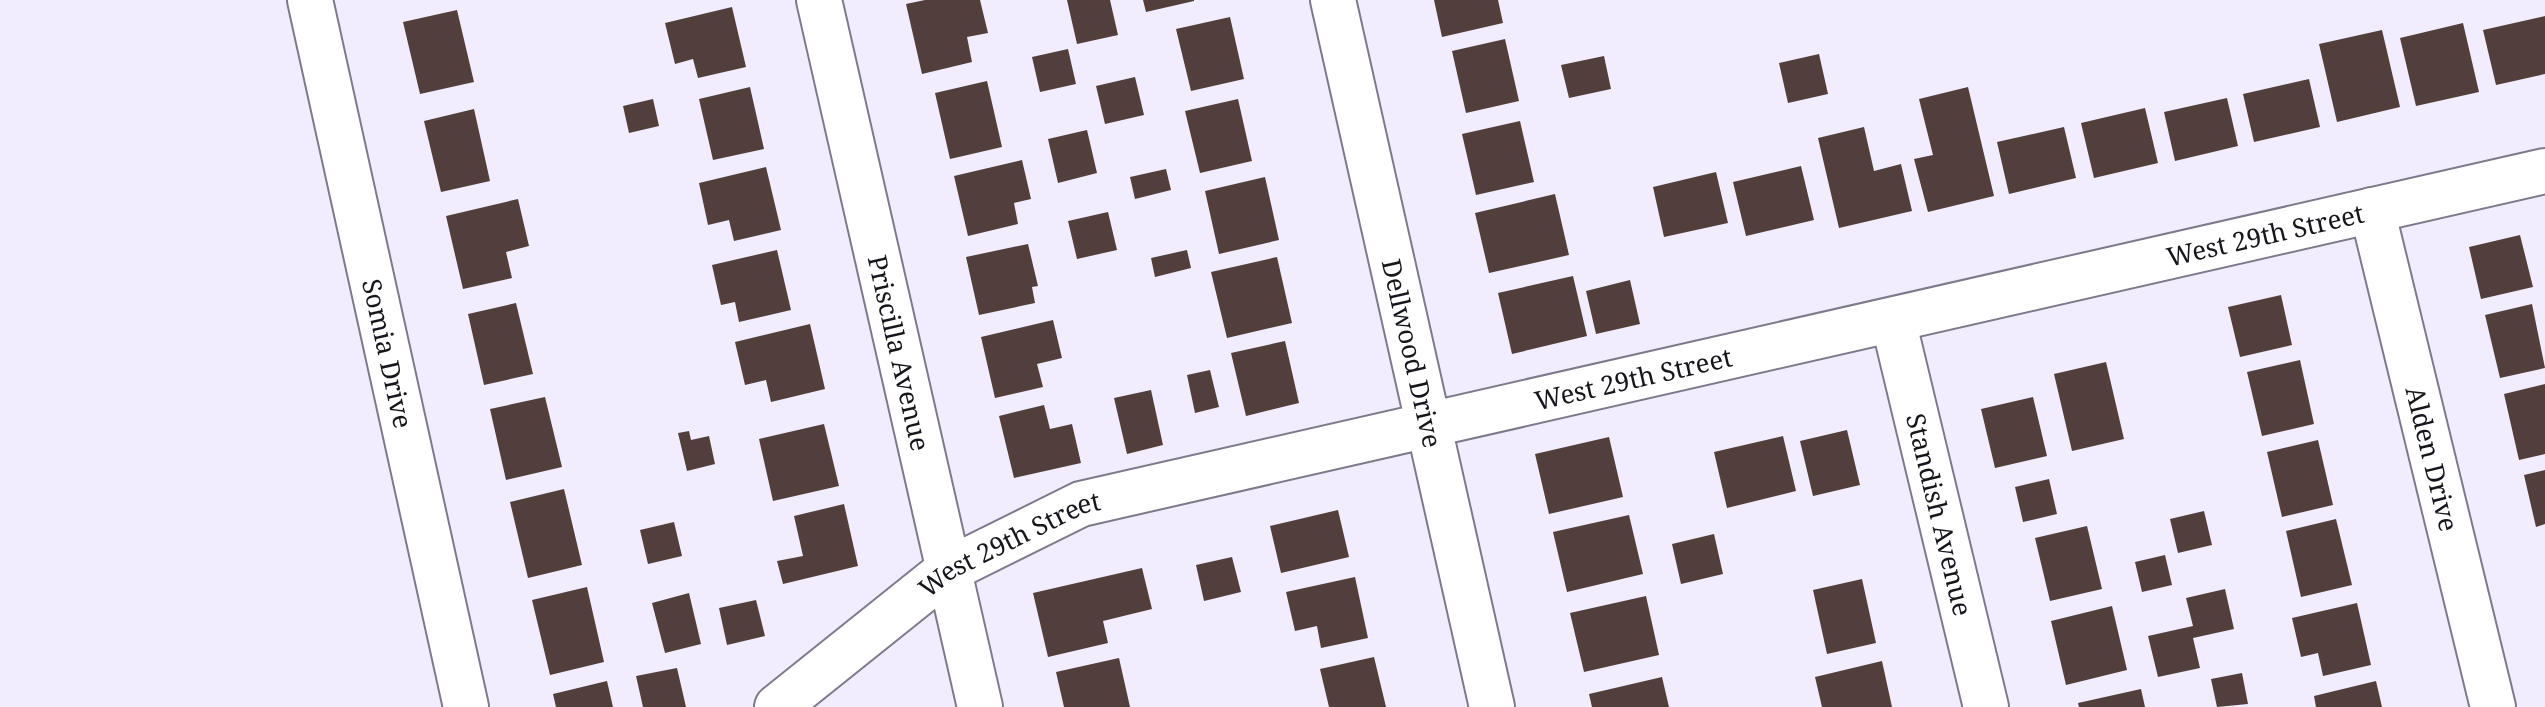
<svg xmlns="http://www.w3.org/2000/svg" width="2545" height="707" viewBox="0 0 2545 707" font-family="'Noto Serif',serif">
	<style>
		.building { fill: #523f3b }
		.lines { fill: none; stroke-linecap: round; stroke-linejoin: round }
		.minor-casing { stroke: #7e7a8c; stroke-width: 48 }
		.minor { stroke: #fff; stroke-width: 44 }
		.labels { text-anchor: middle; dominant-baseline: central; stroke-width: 8; stroke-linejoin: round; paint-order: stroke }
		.street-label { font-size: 26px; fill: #17151c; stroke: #f1edfe }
	</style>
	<rect width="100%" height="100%" fill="#f1edfe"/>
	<path class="building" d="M925,0H980L988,33L967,37L972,62L922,74L906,4Z
		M1067,0H1110L1118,35L1077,44Z
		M1143,0H1194V1L1146,12Z
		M1434,0H1498L1503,23L1442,37Z
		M732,7L746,67L698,78L693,59L675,64L665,23Z
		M457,10L474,82L420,94L403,22Z
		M2545,16V74L2496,85L2483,30Z
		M1230,17L1244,79L1191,91L1176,29Z
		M2463,23L2479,92L2416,106L2400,38Z
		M2382,30L2400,107L2337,122L2319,44Z
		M1505,39L1519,101L1466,113L1452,51Z
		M1068,49L1076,84L1040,92L1032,57Z
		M1819,54L1828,94L1788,103L1779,63Z
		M1604,56L1611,89L1569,98L1561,65Z
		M1135,77L1144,115L1105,124L1096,86Z
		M2309,79L2320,127L2254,142L2243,94Z
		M987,81L1002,147L950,159L935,93Z
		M750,87L764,149L713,160L699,99Z
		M1968,87L1994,196L1928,212L1914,159L1933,155L1919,99Z
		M2227,98L2238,146L2175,161L2164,112Z
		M653,99L659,126L629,133L623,106Z
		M1238,99L1252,161L1200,173L1185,111Z
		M2145,108L2158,163L2094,178L2081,123Z
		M474,109L490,181L441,192L424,121Z
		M1520,121L1534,182L1476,195L1462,134Z
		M1864,127L1874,171L1901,164L1912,211L1839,228L1818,138Z
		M2064,127L2076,178L2009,194L1997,142Z
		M1087,130L1097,173L1058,183L1048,139Z
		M1022,160L1031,199L1014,203L1018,224L968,236L954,176Z
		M1801,166L1814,220L1746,236L1733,182Z
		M766,167L781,230L734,241L729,220L708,225L699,183Z
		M1166,169L1171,190L1135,199L1130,177Z
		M1716,172L1728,223L1664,237L1653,187Z
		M1265,177L1279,240L1219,254L1205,191Z
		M1555,194L1569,255L1489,273L1475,213Z
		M518,199L529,246L506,252L512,278L463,289L446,216Z
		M1108,212L1117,250L1077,259L1068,221Z
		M2520,235L2533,287L2481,299L2469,247Z
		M1028,244L1038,286L1032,287L1035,303L979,315L966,257Z
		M777,250L791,310L739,322L735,302L721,305L712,265Z
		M1187,250L1191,268L1155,277L1151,258Z
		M1277,257L1292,323L1227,338L1211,272Z
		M1573,276L1587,336L1512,354L1498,293Z
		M1630,280L1640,324L1596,334L1586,291Z
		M2281,295L2292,345L2240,357L2228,307Z
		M516,303L533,374L484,385L468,314Z
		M2532,304L2545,368L2500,378L2485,315Z
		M1053,320L1062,358L1037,364L1043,387L995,398L981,337Z
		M810,324L825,389L771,402L766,380L745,385L735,342Z
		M1285,341L1299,403L1246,416L1231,353Z
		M2300,360L2314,424L2262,436L2247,372Z
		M2106,362L2124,439L2072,451L2054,374Z
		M1210,370L1219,407L1195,413L1187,375Z
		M2545,384V454L2519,460L2504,394Z
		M1151,390L1163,445L1127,454L1114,398Z
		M545,397L562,467L506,480L490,409Z
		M2033,397L2047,456L1995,468L1981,409Z
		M1044,405L1050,429L1072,424L1081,463L1014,478L999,416Z
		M824,424L839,486L773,501L759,439Z
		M1847,430L1860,485L1813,496L1800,441Z
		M689,431L691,440L709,436L715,464L687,471L678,433Z
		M1783,436L1796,491L1727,508L1714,452Z
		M1609,437L1623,497L1549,514L1535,454Z
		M2318,440L2333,505L2282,517L2267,452Z
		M2545,470V524L2536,527L2524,475Z
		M2049,479L2057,514L2023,522L2015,487Z
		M564,489L582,565L528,578L510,502Z
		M844,504L858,566L783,584L777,561L803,556L794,516Z
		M1338,510L1349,557L1281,573L1270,526Z
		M2204,511L2212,545L2178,553L2170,519Z
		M1629,515L1643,574L1567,592L1553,532Z
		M2336,519L2352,585L2301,597L2286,531Z
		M674,522L682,556L648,564L640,530Z
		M2087,526L2102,589L2050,601L2035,538Z
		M1714,534L1723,574L1681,584L1672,544Z
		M2165,555L2172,585L2142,592L2135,562Z
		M1232,557L1241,592L1204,601L1196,565Z
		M1142,568L1152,609L1103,621L1108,643L1048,657L1033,593Z
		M1355,577L1368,638L1321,648L1317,626L1295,631L1286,592Z
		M1862,579L1876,643L1827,654L1813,590Z
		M587,587L604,662L550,675L532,600Z
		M2225,589L2234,629L2193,638L2200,668L2158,677L2148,636L2193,626L2186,598Z
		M689,593L701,644L665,653L652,603Z
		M1646,596L1659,655L1584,672L1570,613Z
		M756,600L765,636L727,645L719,608Z
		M2357,603L2371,665L2323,676L2318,653L2301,657L2292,618Z
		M2112,606L2127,670L2066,685L2051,621Z
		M1374,657L1386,707H1329L1320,669Z
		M1119,658L1130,707H1064L1056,672Z
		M1882,661L1892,707H1822L1815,677Z
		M677,668L686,707H643L636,676Z
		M2242,673L2248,704L2217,707L2211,679Z
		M1662,677L1669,707H1592L1589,694Z
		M607,681L613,707H556L553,694Z
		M2376,681L2382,707H2316L2314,696Z
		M2141,689L2145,707H2079L2078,703Z"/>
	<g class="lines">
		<defs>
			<g id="minor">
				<path id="s1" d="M310,0L466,707"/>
				<path id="s2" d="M819,0L980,707"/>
				<path id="s3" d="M1333,0L1492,707"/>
				<path id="s4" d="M2372,210L2493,707"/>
				<path id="s5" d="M1893,320L1986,707"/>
				<path id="s6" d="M777,707L948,570L1081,504L2545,171"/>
			</g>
		</defs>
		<use href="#minor" class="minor-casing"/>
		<use href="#minor" class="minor"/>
	</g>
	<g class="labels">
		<g class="street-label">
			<text stroke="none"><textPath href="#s6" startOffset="1582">West 29th Street</textPath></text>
			<text stroke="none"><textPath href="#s1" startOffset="362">Somia Drive</textPath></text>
			<text stroke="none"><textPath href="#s2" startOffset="362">Priscilla Avenue</textPath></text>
			<text stroke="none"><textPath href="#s3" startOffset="362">Dellwood Drive</textPath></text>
			<text stroke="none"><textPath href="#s6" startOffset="934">West 29th Street</textPath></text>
			<text stroke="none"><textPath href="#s4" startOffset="256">Alden Drive</textPath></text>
			<text stroke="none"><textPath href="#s5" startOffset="200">Standish Avenue</textPath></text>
			<text stroke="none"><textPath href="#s6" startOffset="286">West 29th Street</textPath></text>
		</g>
	</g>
</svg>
